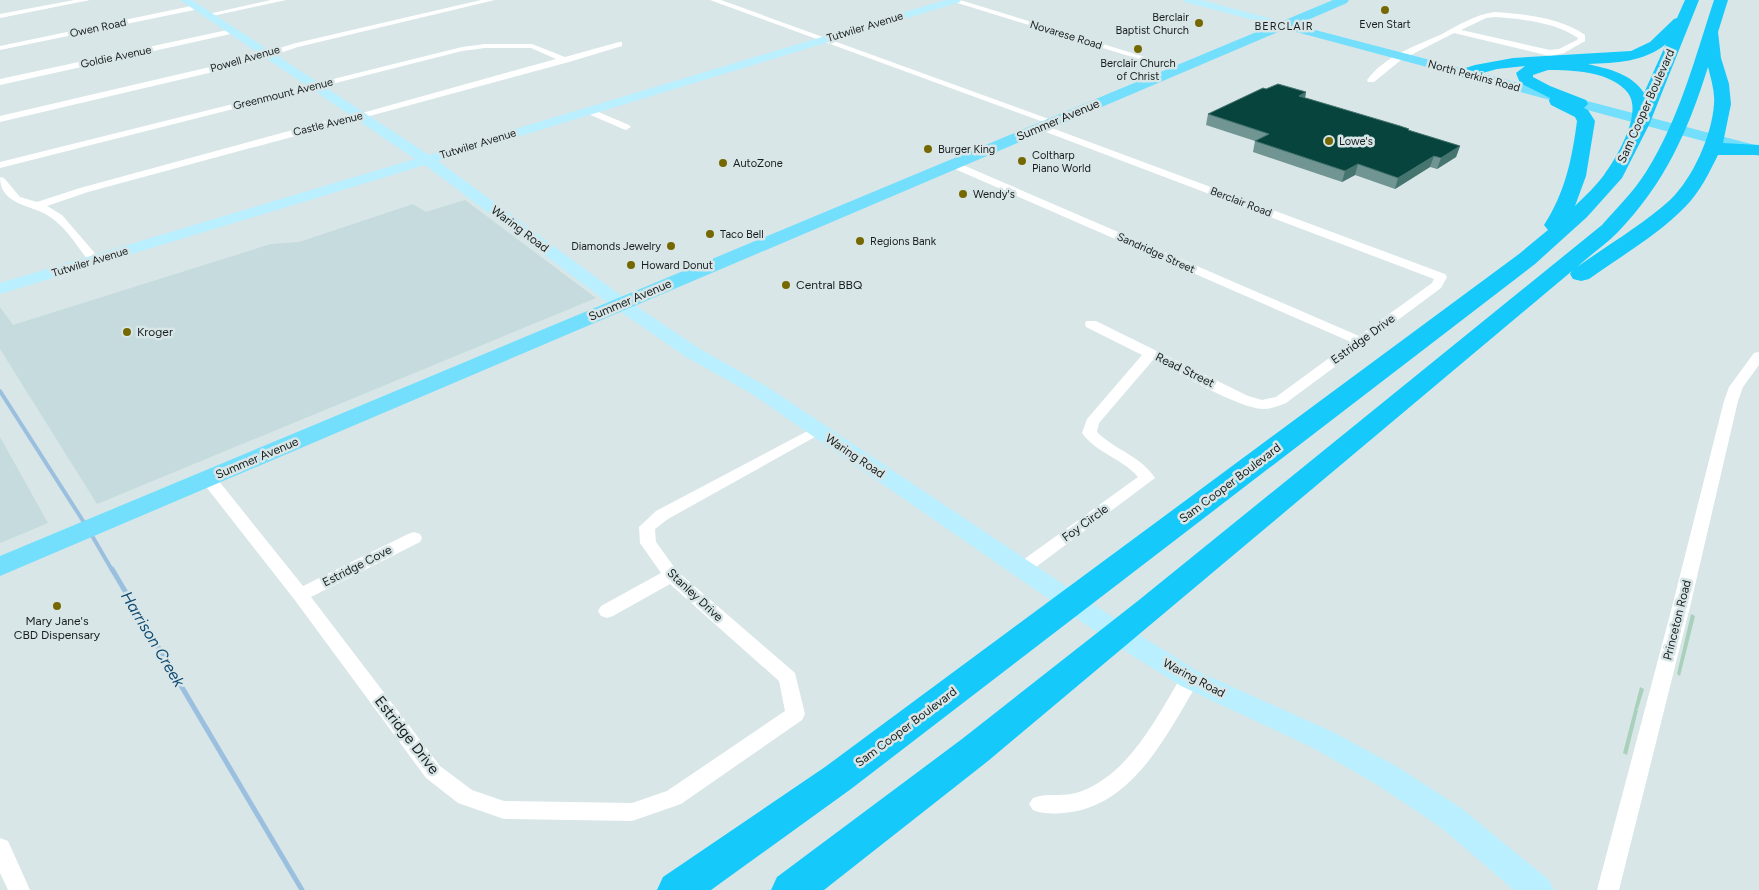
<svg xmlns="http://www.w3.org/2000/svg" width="1759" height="890" viewBox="0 0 1759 890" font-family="Figtree,sans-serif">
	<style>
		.built { fill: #c5dbdd }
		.green { fill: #a8d0bb }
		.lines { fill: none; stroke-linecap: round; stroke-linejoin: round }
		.stream-far1 { stroke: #9bc0df; stroke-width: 4 }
		.stream { stroke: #9bc0df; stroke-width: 5 }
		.street { fill: #fff; fill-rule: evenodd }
		.secondary { fill: #b9effe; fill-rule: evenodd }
		.primary { fill: #73dffc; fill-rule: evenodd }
		.highway { fill: #15cafa; fill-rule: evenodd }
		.wall { fill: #709592 }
		.shaded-wall { fill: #467570 }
		.building { fill: #07443d; stroke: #467570 }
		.poi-dot { fill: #766800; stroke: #d8e6e7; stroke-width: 2 }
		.labels { text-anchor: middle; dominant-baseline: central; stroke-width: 5; stroke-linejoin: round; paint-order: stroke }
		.far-poi-label { font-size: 11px; fill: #181d1e; stroke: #d8e6e7; text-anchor: start }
		.far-neighbourhood-label { font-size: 11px; letter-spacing: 1px; fill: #181d1e; stroke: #d8e6e7 }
		.far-street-label { font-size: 11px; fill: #181d1e; stroke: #d8e6e7 }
		.street-label { font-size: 12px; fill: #181d1e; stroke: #d8e6e7 }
		.poi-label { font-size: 12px; fill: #181d1e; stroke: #d8e6e7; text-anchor: start }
		.near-street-label { font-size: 15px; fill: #181d1e; stroke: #d8e6e7 }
		.near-water-label { font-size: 16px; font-style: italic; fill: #0e4a72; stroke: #d8e6e7 }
	</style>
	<rect width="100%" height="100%" fill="#d8e6e7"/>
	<path class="built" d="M465,200L596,298L97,504L0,349V307L13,325L271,244L299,242L413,204L426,212Z
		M0,437L48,523L0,543Z"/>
	<path class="green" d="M1691,614L1695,616L1680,676L1677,674Z
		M1640,687L1644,689L1638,709H1636L1638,710L1627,755L1623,753Z"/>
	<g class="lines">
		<path class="stream-far1" d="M0,391L85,524
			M91,534L112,570"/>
		<path class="stream" d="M112,569L302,890"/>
		<path class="street" d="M74,0H90L0,18V14Z
			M271,0H286L208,17L204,15Z
			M481,0H495L298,47L247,64L0,122V116L244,59L296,43Z
			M710,0H721L1057,122L1055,124H1049Z
			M948,0H960L1184,69L1177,71Z
			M196,5H199V9L0,50V46Z
			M1495,12C1524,14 1561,18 1585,35V41L1564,53L1550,56L1454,33L1401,60L1374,82H1368L1367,80C1385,56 1415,46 1442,34C1459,25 1476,14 1495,12ZM1495,17C1521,19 1556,22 1578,38L1577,40L1559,49L1550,50L1461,30L1486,18Z
			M232,29H235V33L0,85V79Z
			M619,42H622V46L569,62L88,192L47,206L62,215L99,258L101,261L99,264H91C79,249 68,230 53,219C35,204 0,207 0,177L4,178L20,197L37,202L80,188L326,121L362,113L556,59L531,48H485L462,51L0,168V162L462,47L485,44H532L565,57Z
			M589,108L629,125L631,127L626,130L623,129L586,113L584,111Z
			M1041,124L1445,274L1447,277L1441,288L1286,403C1279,406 1271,409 1263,409C1237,408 1178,372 1153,360L1099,423L1097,432C1115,450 1141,456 1155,478L1028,573L1022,575L1016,573L1013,569L1016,565L1138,477C1122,458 1096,453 1082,433L1087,419L1142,355L1086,327L1085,324L1086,321H1096L1248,396L1262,400L1276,397L1351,342L948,166L947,164L948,162H956L1359,336L1432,283L1434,279L1038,129L1036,127Z
			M1759,352V365L1743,387L1738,401L1690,607L1619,890H1597L1672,607L1724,401L1729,387L1754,353Z
			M817,426L822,427L824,430L822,433L668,519L655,529L656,542L677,571L795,673L805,714L802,720L681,804L632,821L504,819L458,803L426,778L294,599L200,479L202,475H214L303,586L408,534L414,532L420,534L422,538L420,542L311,597L440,766L472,790L504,801L632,803L667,791L785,711L779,681L670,584L613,616L607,618L601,616L598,611L601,606L661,573L640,543L639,527L656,511Z
			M1190,672L1197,674L1199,679L1197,684C1166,736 1132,808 1063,813C1053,814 1042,814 1033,810L1029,804L1033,798C1048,792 1066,798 1082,791C1131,772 1157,716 1183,674Z
			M0,838L8,841L30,890H8L0,873Z"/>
		<path class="secondary" d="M180,0H192L429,155L945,0H961L960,2L438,161L627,300L700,349L766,386L1135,632L1199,672L1333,732L1396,766L1461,808L1549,880L1554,890H1514L1439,826L1376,784L1313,748L1181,686L1117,646L752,394L686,357L615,308L425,165L0,294V283L415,159Z
			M1184,0H1201L1287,23L1289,25L1283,28L1185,2Z"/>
		<path class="primary" d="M1333,0H1349L1347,3L1296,25L1759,146V156L1285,29L0,576V556Z"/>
		<path class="highway" d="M1685,0H1699L1649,125L1622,178L1587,217L1535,264L851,789L711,890H657L663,877L825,767L1519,254L1548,230L1544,225C1565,193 1572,159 1577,121L1575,117L1551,105L1549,101L1550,98L1520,83L1516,73L1525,66L1497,69L1465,78L1459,76L1457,73L1459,70L1475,65L1513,58L1631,51L1650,42L1674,19L1677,18ZM1666,44L1644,93C1632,74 1609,69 1588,64C1616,63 1644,62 1666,44ZM1548,70C1572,70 1611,71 1628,93C1643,113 1617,157 1604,175C1596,186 1585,196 1575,206L1586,176L1595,121L1588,110L1584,108L1588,104L1586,100L1550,86L1533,77V75Z
			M1714,0H1728L1718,32L1721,58L1729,84L1731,104L1723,143L1759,145V155H1718C1709,173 1700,192 1685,207C1658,235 1621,256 1589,279L1581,281L1573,279L1570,274L1572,271L988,761L824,890H771L777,877L962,739L1139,600L1602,225C1617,208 1634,191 1646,172C1679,120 1695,58 1714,0ZM1708,67C1711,79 1715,92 1714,104C1712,135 1693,178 1670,200C1642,225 1608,245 1577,267C1590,255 1605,245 1618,232C1665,183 1688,131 1708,67Z"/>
	</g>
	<path class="wall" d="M1266,89L1306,92L1305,98L1460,146L1456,157L1437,169L1430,167L1395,189L1355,175L1342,182L1253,152L1255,141L1206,125L1208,114Z"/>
	<path class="shaded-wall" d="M1306,92L1304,102L1299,96Z
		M1460,146L1456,157L1437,169L1441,158Z
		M1434,156L1430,167L1395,189L1398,178Z
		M1358,164L1355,175L1342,182L1345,171Z"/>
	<path class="building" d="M1278,84L1306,92L1299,96L1400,126L1409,129L1408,130L1460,146L1441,158L1434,156L1398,178L1358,164L1345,171L1255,141L1269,134L1208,114L1263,88L1266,89Z"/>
	<g class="poi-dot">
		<circle cx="1385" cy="10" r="5"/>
		<circle cx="1199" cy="23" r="5"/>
		<circle cx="1138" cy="49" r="5"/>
		<circle cx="1329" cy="141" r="5"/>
		<circle cx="928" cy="149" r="5"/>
		<circle cx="1022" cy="161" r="5"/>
		<circle cx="723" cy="163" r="5"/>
		<circle cx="963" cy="194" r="5"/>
		<circle cx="710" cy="234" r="5"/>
		<circle cx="860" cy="241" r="5"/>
		<circle cx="671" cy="246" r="5"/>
		<circle cx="631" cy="265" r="5"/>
		<circle cx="786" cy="285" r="5"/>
		<circle cx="127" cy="332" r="5"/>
		<circle cx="57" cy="606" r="5"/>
	</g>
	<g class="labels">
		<g class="far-poi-label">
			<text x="1189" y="17" text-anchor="end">Berclair<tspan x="1189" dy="13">Baptist Church</tspan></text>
			<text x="1385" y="24" text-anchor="middle">Even Start</text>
			<text x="1138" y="63" text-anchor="middle">Berclair Church<tspan x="1138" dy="13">of Christ</tspan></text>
			<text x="1339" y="141">Lowe's</text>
			<text x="938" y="149">Burger King</text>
			<text x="1032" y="155">Coltharp<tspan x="1032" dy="13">Piano World</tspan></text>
			<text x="733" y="163">AutoZone</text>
			<text x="973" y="194">Wendy's</text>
			<text x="720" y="234">Taco Bell</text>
			<text x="870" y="241">Regions Bank</text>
			<text x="661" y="246" text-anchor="end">Diamonds Jewelry</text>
			<text x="641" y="265">Howard Donut</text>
		</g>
		<g class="far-neighbourhood-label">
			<text x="1284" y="26">BERCLAIR</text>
		</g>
		<g class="far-street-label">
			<text transform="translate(865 27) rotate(-17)">Tutwiler Avenue</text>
			<text transform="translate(98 28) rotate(-12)">Owen Road</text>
			<text transform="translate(1066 35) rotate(17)">Novarese Road</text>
			<text transform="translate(116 57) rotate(-12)">Goldie Avenue</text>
			<text transform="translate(245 59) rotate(-16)">Powell Avenue</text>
			<text transform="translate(1474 76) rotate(15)">North Perkins Road</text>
			<text transform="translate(283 94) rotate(-14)">Greenmount Avenue</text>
			<text transform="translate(328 124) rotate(-14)">Castle Avenue</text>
			<text transform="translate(478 144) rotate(-17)">Tutwiler Avenue</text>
			<text transform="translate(1241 202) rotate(21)">Berclair Road</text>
			<text transform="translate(1156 253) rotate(24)">Sandridge Street</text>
			<text transform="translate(90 262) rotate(-17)">Tutwiler Avenue</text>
		</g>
		<g class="street-label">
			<text transform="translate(1646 106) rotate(-66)">Sam Cooper Boulevard</text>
			<text transform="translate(1058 120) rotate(-23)">Summer Avenue</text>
			<text transform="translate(520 229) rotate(37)">Waring Road</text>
			<text transform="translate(630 300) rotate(-23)">Summer Avenue</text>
			<text transform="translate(1363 339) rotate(-36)">Estridge Drive</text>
			<text transform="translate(1185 370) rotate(26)">Read Street</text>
			<text transform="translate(855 456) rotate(34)">Waring Road</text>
			<text transform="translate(257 458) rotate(-23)">Summer Avenue</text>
			<text transform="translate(1230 483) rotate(-37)">Sam Cooper Boulevard</text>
			<text transform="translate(1085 523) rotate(-36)">Foy Circle</text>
			<text transform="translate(357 566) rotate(-27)">Estridge Cove</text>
			<text transform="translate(695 595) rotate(43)">Stanley Drive</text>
			<text transform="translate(1677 620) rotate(-76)">Princeton Road</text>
			<text transform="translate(1194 678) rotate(28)">Waring Road</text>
			<text transform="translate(906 727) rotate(-37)">Sam Cooper Boulevard</text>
		</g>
		<g class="poi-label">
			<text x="796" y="285">Central BBQ</text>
			<text x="137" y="332">Kroger</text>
			<text x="57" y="621" text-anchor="middle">Mary Jane's<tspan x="57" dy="14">CBD Dispensary</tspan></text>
		</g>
		<g class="near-street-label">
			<text transform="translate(407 735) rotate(52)">Estridge Drive</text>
		</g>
		<g class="near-water-label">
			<text transform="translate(153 639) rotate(59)">Harrison Creek</text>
		</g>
	</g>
</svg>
